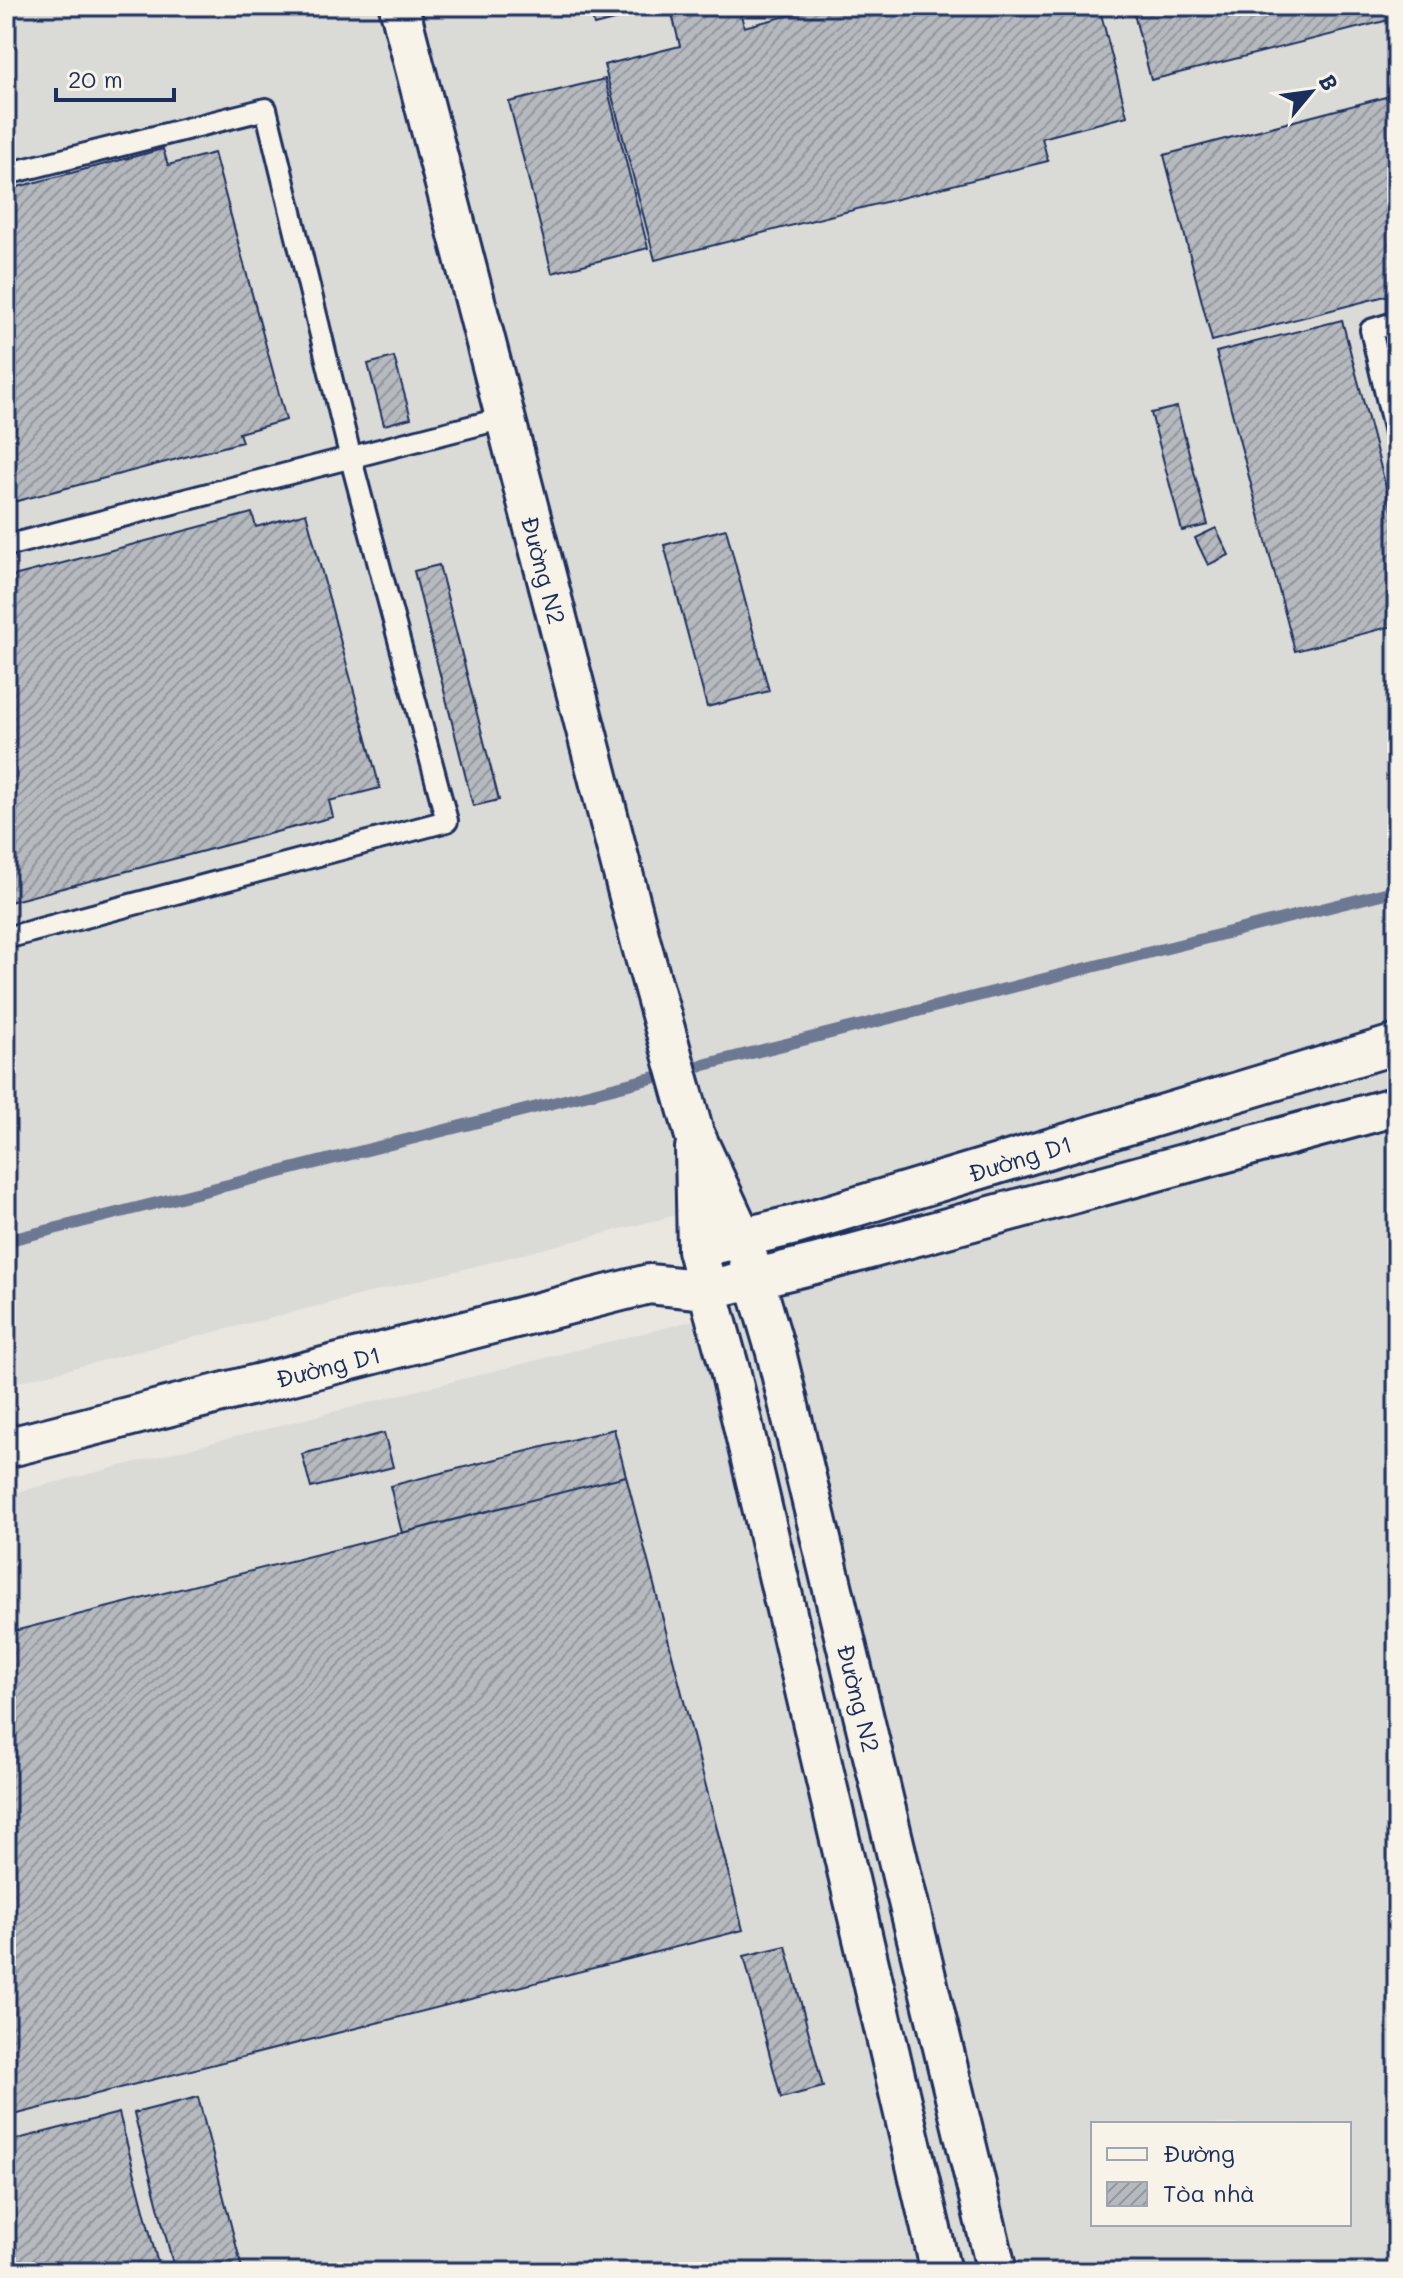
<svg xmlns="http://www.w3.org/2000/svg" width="1403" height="2278" viewBox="0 0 1403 2278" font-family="Mali,sans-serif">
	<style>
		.built { fill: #dadad6; fill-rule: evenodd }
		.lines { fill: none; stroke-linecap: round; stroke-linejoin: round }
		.stream { stroke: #6d7892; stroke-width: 12 }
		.building { fill: url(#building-hatch); stroke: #1b2f5e; stroke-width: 2 }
		.lane-casing { stroke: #1b2f5e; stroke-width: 26 }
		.street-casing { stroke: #1b2f5e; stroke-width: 44 }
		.lane { stroke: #f7f3e8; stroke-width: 20 }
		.street { stroke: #f7f3e8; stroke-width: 38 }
		.labels { text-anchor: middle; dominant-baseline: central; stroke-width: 6; stroke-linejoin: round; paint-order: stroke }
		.street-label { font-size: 24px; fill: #1b2f5e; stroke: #f7f3e8 }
	</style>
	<defs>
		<pattern id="building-hatch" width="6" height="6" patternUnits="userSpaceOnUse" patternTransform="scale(2)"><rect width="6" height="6" fill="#b6babf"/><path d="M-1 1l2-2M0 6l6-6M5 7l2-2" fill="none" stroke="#93989e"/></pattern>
	</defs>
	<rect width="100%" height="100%" fill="#eae7e0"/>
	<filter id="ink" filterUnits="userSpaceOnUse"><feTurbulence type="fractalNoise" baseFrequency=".0125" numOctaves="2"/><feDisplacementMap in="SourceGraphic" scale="16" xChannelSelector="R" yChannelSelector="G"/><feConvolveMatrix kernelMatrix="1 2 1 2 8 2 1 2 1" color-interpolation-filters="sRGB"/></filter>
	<g filter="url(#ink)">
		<path class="built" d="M6,6H1397V2272H6V1495L730,1311L704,1208L6,1385ZM1093,2124H1349V2224H1093Z"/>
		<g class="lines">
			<path class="stream" d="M6,1241L1397,890"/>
		</g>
		<path class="building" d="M589,6H669L594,25Z
			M670,6H739L744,27L825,6H1099L1127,116L1042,138L1048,161L655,260L604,65L680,46Z
			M1132,6H1397V18L1151,80Z
			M605,79L648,248L552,273L509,102Z
			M1397,94V293L1212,341L1164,155Z
			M163,149L168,165L214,153L286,420L239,433L242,442L6,504V190Z
			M1342,320L1397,529V625L1295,651L1216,352Z
			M394,357L411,418L384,425L368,364Z
			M1177,407L1208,525L1182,531L1151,413Z
			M252,513L256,527L306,513L380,788L329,801L333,817L6,903V578Z
			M1216,528L1229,555L1208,565L1195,538Z
			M726,529L769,691L707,707L664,545Z
			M439,565L499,800L473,806L414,571Z
			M614,1429L626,1476L402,1533L390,1486Z
			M384,1433L393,1467L311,1488L302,1454Z
			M626,1476L743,1930L6,2117V1633Z
			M786,1946L823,2087L781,2098L744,1956Z
			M198,2097L243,2272H175L134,2113Z
			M119,2113L160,2272H6V2142Z"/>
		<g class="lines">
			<defs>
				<path id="lane" d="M6,174L266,109L351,459L447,821L6,938
					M1397,322L1371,330L1397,441
					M6,546L504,418"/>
				<path id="street" d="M399,6L641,943L694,1133L742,1237L776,1352L997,2272
					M695,1148L697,1250L730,1370L941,2272
					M720,1243L795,1225L1397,1044
					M6,1448L649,1284L707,1290L814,1264L1397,1106"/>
			</defs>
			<use href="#lane" class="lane-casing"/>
			<use href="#street" class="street-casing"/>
			<use href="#lane" class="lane"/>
			<use href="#street" class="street"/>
		</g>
	</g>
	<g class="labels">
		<g class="street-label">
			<text transform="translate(544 570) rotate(75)">Đường N2</text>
			<text transform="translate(1020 1158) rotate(-17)">Đường D1</text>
			<text transform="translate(328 1366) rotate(-14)">Đường D1</text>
			<text transform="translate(859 1698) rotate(76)">Đường N2</text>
		</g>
	</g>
	<rect width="1403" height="2278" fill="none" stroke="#f7f3e8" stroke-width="32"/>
	<rect x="16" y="16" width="1371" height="2246" fill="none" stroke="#1b2f5e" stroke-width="3" filter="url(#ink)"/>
	<rect x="1091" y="2122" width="260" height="104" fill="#f7f3e8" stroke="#9fa5b1" stroke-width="2"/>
	<rect x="1107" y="2148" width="40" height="12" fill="#f7f3e8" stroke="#9fa5b1" stroke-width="2"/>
	<text x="1163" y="2162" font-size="24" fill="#1b2f5e">Đường</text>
	<rect x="1107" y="2182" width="40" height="24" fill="url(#building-hatch)" stroke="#9fa5b1" stroke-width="2"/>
	<text x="1163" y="2202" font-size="24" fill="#1b2f5e">Tòa nhà</text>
	<g transform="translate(1311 92) rotate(61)" stroke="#f7f3e8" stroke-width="6" paint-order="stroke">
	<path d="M0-6L14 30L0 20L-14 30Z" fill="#1b2f5e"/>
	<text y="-12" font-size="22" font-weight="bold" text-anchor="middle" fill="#1b2f5e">B</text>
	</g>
	<path d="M56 88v12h118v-12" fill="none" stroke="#1b2f5e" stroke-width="4"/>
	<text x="68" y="88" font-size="24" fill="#1b2f5e" stroke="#f7f3e8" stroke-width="6" paint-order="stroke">20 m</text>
</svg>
